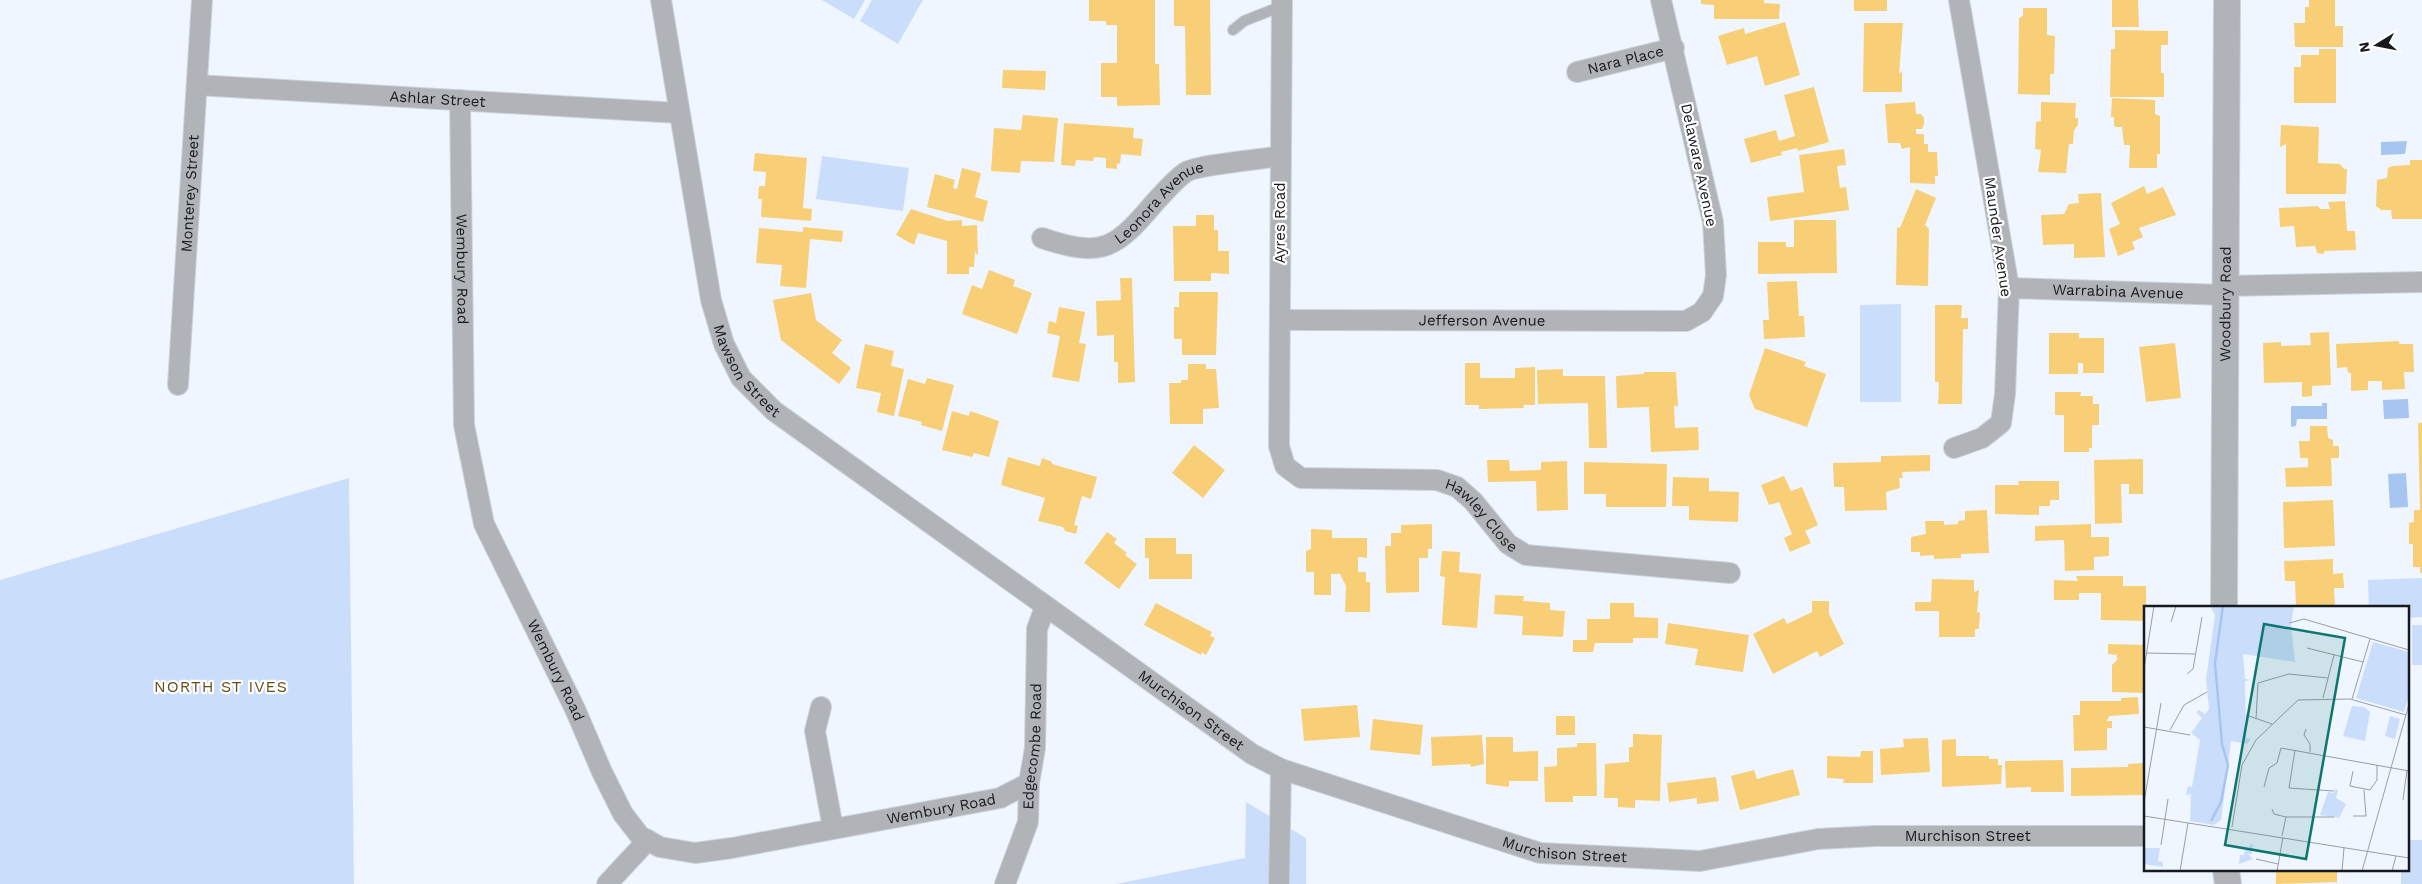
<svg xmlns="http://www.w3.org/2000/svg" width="2422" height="884" viewBox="0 0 2422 884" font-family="'Work Sans',sans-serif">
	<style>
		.green { fill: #cadefb }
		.water { fill: #a6c6f1 }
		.building { fill: #f8cf76 }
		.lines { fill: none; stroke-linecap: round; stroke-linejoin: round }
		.service-casing { stroke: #ccd3db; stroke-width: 12 }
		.minor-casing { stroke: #ccd3db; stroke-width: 22 }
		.tertiary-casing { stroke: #ccd3db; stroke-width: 28 }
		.service { stroke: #b0b4b8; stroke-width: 10 }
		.minor { stroke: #b0b4b8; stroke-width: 20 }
		.tertiary { stroke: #b0b4b8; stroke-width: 26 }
		.labels { text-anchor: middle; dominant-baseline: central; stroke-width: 4.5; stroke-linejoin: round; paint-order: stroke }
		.street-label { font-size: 15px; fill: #16191d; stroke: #fff }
		.neighbourhood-label { font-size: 16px; letter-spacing: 1px; fill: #654e13; stroke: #fff }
		.inset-river { fill: none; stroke: #a6c6f1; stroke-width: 2.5 }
		.inset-road { fill: none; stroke: #989ea5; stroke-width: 1 }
		.view { fill: #0f766e; fill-opacity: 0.15; stroke: #0f766e; stroke-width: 2.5 }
		.inset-edge { fill: none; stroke: #16191d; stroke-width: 2.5 }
	</style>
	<rect width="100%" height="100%" fill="#eff6ff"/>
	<path class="green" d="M822,0H865L854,19Z
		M872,0H923L898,44L860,21Z
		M822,156L909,168L903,211L816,199Z
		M1901,304V402H1860V305Z
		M349,478L354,884H0V580Z
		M2422,578V617L2408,618V608H2369L2368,580Z
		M2412,625H2422V665H2412Z
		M1246,802L1306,838V884H1116L1245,858Z
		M2408,840H2422V884H2401V870H2408Z"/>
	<path class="water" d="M2407,141L2405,154L2381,155V142Z
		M2408,399L2409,418L2384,419L2383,400Z
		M2322,403H2327V419H2297L2296,426L2291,427V406H2322Z
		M2406,473L2408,507L2390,508L2388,474Z"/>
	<path class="building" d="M1089,0H1155V64H1159L1160,105L1117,106V97H1101V63H1117V25H1106V21H1089Z
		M1174,0H1210L1211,95H1186L1185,26H1174Z
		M1701,0H1764V3L1780,4L1779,19H1714V5L1701,4Z
		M1854,0H1887V11H1854Z
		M2112,0H2138L2139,27H2112Z
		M2309,0H2335V26H2343V47H2295L2294,23H2305V7H2309Z
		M2023,8H2047V35L2055,36L2054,74H2050V95L2018,94L2019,18L2023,16Z
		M1785,22L1800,75L1765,86L1757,56L1727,65L1718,36L1744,28L1745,34Z
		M1864,23H1903L1899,74L1902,71V92H1863Z
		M2115,30L2168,31V45H2161V73H2164V97H2110L2111,49H2115Z
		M2319,49H2336V103H2294V67H2301V55H2319Z
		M1003,70L1046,71L1045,90L1002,88Z
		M1814,87L1829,142L1798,151L1797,148L1781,152L1782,155L1751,163L1744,139L1776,130L1779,141L1795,136L1784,95Z
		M2112,98L2155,100V114L2160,116V154H2157V168H2129L2130,145H2124L2122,127H2115L2114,124V117H2111Z
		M1915,102L1916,114H1921L1924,118V125L1922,129H1916V134H1924V144H1928V152H1937L1938,176H1935V184L1910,183V147L1902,149L1900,143H1888L1885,104Z
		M2041,102L2076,103L2075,118H2078V125L2074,130L2073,144H2069L2066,173L2038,172L2041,150L2035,149L2036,122L2041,121Z
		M1023,115L1058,118L1054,162L1021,161L1020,173L991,171L994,128L1021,130Z
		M1064,123L1134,128L1133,138L1143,139L1141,156L1121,154L1120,164L1117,163V169L1106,168V158L1094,157L1093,161L1076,160L1075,166L1061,165Z
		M2281,125L2319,127L2318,163L2340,164L2344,169H2347L2346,194H2286V144L2280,147Z
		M1844,149L1846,165L1837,166L1840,188L1846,187L1849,210L1770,221L1767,197L1804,192L1799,155Z
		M755,153L807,158L803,208L812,209L811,221L761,217L762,199H758L759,186H765L766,172L753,171Z
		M2410,160H2422V219H2392L2391,210H2381L2376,206L2377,180L2387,178L2388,168L2392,166L2410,165Z
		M962,168L981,173L975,197L988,201L983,222L927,207L935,174L955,180L953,188L957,189Z
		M2144,186L2147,194L2163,187L2176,215L2139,228L2143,237L2132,242L2135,249L2118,256L2109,229L2120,224L2111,203Z
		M1916,189L1936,198L1925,225L1929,229L1928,286L1896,285L1897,227L1900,228Z
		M2101,193L2105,257L2074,258V244L2043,245L2041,215L2064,214L2069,204L2079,203L2078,194Z
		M2345,201L2347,231H2355L2356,250L2324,251V254L2317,253L2315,246L2296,247L2294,226L2280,227L2279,208L2318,206L2320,209H2330L2328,202Z
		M911,209L948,221L962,220V226L977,225L978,255L975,252L974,267H969V274H947V241L918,233L914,245L896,235Z
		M1196,215H1214V230H1218V251H1229V274L1211,273V281H1174L1173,226H1196Z
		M1794,220H1836L1837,273L1758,274V242H1786V247H1794Z
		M803,227L843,231L842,242L810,239L806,288L780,286L782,265L756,263L759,228L803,232Z
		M989,270L1015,280L1013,286L1032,293L1017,334L962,314L972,285L982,289Z
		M1120,278H1132L1135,382L1118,383V362H1114V335L1097,336L1096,301L1121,300Z
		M1797,281L1799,316H1804L1805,337L1764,339L1763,320H1769L1767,282Z
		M1179,292H1218L1216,355H1182V339H1174V307H1179Z
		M811,293L816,320L842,340L832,353L851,368L839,384L781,340L773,300Z
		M1935,305H1962L1961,318H1968V329H1963L1962,404H1938L1939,382H1935Z
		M1059,307L1085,312L1079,343L1086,344L1079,382L1052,377L1060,336L1047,333L1049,321L1056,323Z
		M2329,332L2331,385L2312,386V396L2302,397V382L2264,383L2263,343L2281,342V346L2311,345L2310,333Z
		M2049,333H2079V338H2104V373H2083V363H2078V374H2049Z
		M2399,341V344H2413L2414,372H2404L2405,389L2382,390V381H2368V390L2351,391V373H2348L2347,367L2337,368L2336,344Z
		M2175,343L2181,398L2146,402L2139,347Z
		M865,344L894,351L891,366L904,369L894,416L877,412L881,393L856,388Z
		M1765,348L1806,362L1804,366L1826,374L1807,427L1755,409L1749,395Z
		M1465,363H1480V378H1515V368L1535,367V405H1523L1524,408L1479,409V405H1465Z
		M1188,364H1206V369H1216L1219,408L1203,409V424H1170L1169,383H1181V380H1188Z
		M1563,369V376H1605L1607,448H1589L1588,403L1538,404L1537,370Z
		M1644,372H1676L1678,407L1674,405L1675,428L1698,427L1699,450L1651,452L1649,407L1617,408L1616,376L1644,374Z
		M927,378L954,385L942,431L921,425L922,422L898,416L908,379L925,384Z
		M2055,392H2081L2080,396H2093V404H2099V425H2092V448H2089V452H2064V415H2055Z
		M952,411L969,416L970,411L999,421L989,457L974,453L972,457L942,450Z
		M2418,423H2422V573H2420V567H2413V544H2409V523L2414,522V510H2420Z
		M2310,426H2327L2328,438L2333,440V446H2339V458H2331L2332,486L2286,487L2285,468L2308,467V458H2300L2299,441H2310Z
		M1194,445L1225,470L1203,498L1172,473Z
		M1930,455V471L1902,472L1903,478H1899L1900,488L1886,492L1887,510L1845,511L1844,487H1834L1833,463L1881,462V456Z
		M1008,457L1040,466L1042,458L1052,462V464L1097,477L1091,499L1082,496L1074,525L1078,526L1076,534L1065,531L1063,527L1038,521L1045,498L1001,485Z
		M2143,459V494H2129V484H2121L2122,523L2095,524L2094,460Z
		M1487,460H1509L1510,471L1541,470V462L1567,461L1568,510L1537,511L1536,481L1488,482Z
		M1584,462L1667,464L1666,507H1606V494H1584Z
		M1784,476L1791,491L1802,487L1818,525L1805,531L1811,543L1790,552L1784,538L1792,534L1779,502L1769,505L1761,485Z
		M1673,477L1709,478V491L1739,492L1738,522L1689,520V506H1672Z
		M2018,481H2059V500H2050V506H2039V515L1995,514V485H2019Z
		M2333,500L2335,546L2284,548L2283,502Z
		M1987,510L1989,553L1961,554V558L1934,559V555L1920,556V552H1911V537L1926,534L1925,521H1944V525L1958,524V521L1965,520V511Z
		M1432,524V549H1428V558H1419V592L1386,593L1385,546H1391V533H1401V525Z
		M2091,524V537H2109V556L2094,557V570L2065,571L2064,540L2035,541V526Z
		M1311,529L1332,530V538H1367V558L1358,557V572H1366V582H1370V612H1345L1346,586L1340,574H1331V595H1314V572H1306V551L1311,549Z
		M1107,532L1117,539L1114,543L1127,553L1125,555L1137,564L1119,589L1084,563Z
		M1145,538H1176V554H1192V579H1149V558H1145Z
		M1442,551L1460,552L1459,572L1481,574L1477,628L1442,625L1445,577L1440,576Z
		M2333,559V574L2343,573L2344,588H2334L2335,608H2296L2295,581H2285L2284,561Z
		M2076,576H2123V586H2146V621L2101,620V593H2079V600H2054V580L2078,581Z
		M1932,579L1974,580V592L1979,590L1977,613L1980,612L1979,629H1975V637H1939V611H1915V602H1931Z
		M1495,595L1524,596L1523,601L1550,603V610L1565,611L1563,637L1522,635L1523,616L1494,614Z
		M1812,601H1829V614L1844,644L1820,657L1817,651L1773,674L1753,634L1784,618L1787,624L1812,612Z
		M1156,603L1212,632L1210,636L1215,638L1206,655L1202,652L1201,655L1144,625Z
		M1610,603H1634V617L1658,618V638H1633V643H1595L1593,652H1573V640H1587V619H1610Z
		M1668,623L1749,635L1743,672L1695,665L1698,649L1665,644Z
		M2108,644L2146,645V693L2112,692V665L2117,660V655L2108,654Z
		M2138,697L2139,714L2109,716L2107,721H2112V728H2107V750L2074,751L2073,715H2080V701H2121V698Z
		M1357,705L1360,737L1304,741L1301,709Z
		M1556,716H1575V735H1556Z
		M1373,719L1423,725L1420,755L1370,750Z
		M1633,734L1662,735L1660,801L1635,800V808L1618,807V798H1604L1605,764L1629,762V747H1633Z
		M1482,735L1484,764L1471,767L1470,764L1432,766L1431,737Z
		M1486,737H1513V752L1538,751V781H1509V787L1486,784Z
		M1928,738L1930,772L1881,775L1880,749L1904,747L1903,739Z
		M1956,739V756H1989V759H1998V765H2002L2001,784L1942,787V740Z
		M1577,743H1596L1597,796H1573V802H1545L1544,767L1557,766V748L1577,747Z
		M1861,751H1873V783H1843L1844,779L1827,778V756L1860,757Z
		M2063,760L2064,792H2031V787L2006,788L2005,761Z
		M2146,763V795L2071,796V768L2128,767V764Z
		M1793,769L1800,795L1740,810L1731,776L1754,770L1757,779Z
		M1716,777L1719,801L1697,804V798L1669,802L1667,783Z
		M2276,870H2337V882L2276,884Z"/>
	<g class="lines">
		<defs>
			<path id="service" d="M1233,30L1244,21L1282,6"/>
			<g id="minor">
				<path id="s1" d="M661,0L711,300L724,344L741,378L774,411L1252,754L1281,769L1540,853L1700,861L1818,839L1875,836H2146"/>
				<path id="s2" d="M1282,0L1279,446L1285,466L1301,478L1437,480L1457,487L1473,501L1508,544L1526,555L1730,573"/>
				<path id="s3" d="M1577,72L1674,48"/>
				<path id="s4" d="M197,85L679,113"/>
				<path id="s5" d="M460,100L464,425L484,524L575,709L602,772L623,814L640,836L660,847L695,853L732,848L1000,798L1029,783"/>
				<path id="s6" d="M1042,238C1104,259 1116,248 1156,201C1166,191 1174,180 1186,172C1197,165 1263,159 1281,156"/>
				<path d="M2226,286L2422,282"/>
				<path id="s7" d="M2009,288L2226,295"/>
				<path id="s8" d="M1280,320L1686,321L1702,312L1713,296L1716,275L1713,222L1661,0"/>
				<path id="s9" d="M178,385L202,0"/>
				<path d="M1954,448L1982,438L2001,423L2005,394L2009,288L1959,0"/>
				<path d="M821,707L815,731L833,828"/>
				<path d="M607,884L648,840"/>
				<path id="s10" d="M1005,884L1028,822L1029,783L1035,748L1037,629L1045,607"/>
				<path d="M1279,884L1281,769"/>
			</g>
			<g id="tertiary">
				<path id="s11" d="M2224,608L2227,0"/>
				<path d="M2226,870L2228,884"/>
			</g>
		</defs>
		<use href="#service" class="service-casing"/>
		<use href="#minor" class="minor-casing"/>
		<use href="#tertiary" class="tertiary-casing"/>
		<use href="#service" class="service"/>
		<use href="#minor" class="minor"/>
		<use href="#tertiary" class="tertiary"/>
	</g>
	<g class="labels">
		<g class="street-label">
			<text stroke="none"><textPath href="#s3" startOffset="50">Nara Place</textPath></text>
			<text stroke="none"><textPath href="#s4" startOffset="241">Ashlar Street</textPath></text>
			<text transform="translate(1699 165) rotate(78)">Delaware Avenue</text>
			<text stroke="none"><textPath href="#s9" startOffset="192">Monterey Street</textPath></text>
			<text stroke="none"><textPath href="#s6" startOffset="135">Leonora Avenue</textPath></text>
			<text transform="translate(1280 223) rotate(-90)">Ayres Road</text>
			<text transform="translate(1998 237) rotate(82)">Maunder Avenue</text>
			<text stroke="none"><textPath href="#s5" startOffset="169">Wembury Road</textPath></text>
			<text stroke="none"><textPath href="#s7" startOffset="109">Warrabina Avenue</textPath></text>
			<text stroke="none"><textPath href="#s11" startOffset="304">Woodbury Road</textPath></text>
			<text stroke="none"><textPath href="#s8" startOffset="202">Jefferson Avenue</textPath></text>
			<text stroke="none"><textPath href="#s1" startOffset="385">Mawson Street</textPath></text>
			<text stroke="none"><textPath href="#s2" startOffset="681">Hawley Close</textPath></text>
			<text stroke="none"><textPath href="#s5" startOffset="589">Wembury Road</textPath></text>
			<text stroke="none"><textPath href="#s1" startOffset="948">Murchison Street</textPath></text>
			<text stroke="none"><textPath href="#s10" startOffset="142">Edgecombe Road</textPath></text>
			<text stroke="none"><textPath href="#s5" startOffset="1084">Wembury Road</textPath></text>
			<text stroke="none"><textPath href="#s1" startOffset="1758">Murchison Street</textPath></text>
			<text stroke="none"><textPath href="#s1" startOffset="1352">Murchison Street</textPath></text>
		</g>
		<g class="neighbourhood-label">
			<text x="221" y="686">NORTH ST IVES</text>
		</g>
	</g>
	<g transform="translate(2144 606)">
		<rect width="265" height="265" fill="#eff6ff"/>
		<path d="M66,0H150L147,19L151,56L99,48L101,73L108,74L101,75L102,132L107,133L103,138L87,135L77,214L70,219L46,215L47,188L42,189L44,180L48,181L56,134L47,127L58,112L52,106L55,104L61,108L65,103L62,73L71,9ZM229,36L265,46V90L260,106L212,92ZM208,100L220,101L226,106L221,135L199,130ZM246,110L256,113L251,133L241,130ZM191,183L194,184L192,192L202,198L195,212L176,209L184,186L190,187ZM106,238L109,239L108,248H104L109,253L95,258L96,249H100L101,242H105ZM0,242H16L14,255L19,256V261L0,258Z" fill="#cadefb"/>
		<path class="inset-river" d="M67,215L77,196L84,159L78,138L71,57L79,0"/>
		<path class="inset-road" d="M27,16L32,0M145,17L160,13L265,44M163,42L219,56M3,47L51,48M0,63L10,0M43,68L49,63L58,11M179,92L190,49M208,93L226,33M102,109L128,118M112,113L114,77L145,68L184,72M0,121L46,129M162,123L160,129L166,138V146M26,124L40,99L63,86M151,144L145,182L190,185M209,165L206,180L226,184L233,174V159M120,181L125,162L133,157L137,142L265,165M259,194L263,164M0,196L17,97M128,203L130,208L142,211H190M0,210L265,252M209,210H222L220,184M88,221L98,159L112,134L154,94L206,93L262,109M138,230L142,211M17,239L24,193M112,253L134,258M36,265L44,217M133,265L139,231M198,265L200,242M218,265L265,98M248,265L252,250"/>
		<path class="view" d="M120,18L201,32L162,253L81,239Z"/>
		<rect width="265" height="265" class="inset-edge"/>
	</g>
	<g transform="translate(2377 45) rotate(260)" stroke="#ffffff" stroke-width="4" paint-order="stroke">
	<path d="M0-4L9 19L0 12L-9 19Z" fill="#16191d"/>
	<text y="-8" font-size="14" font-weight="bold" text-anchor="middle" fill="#16191d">N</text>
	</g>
</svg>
